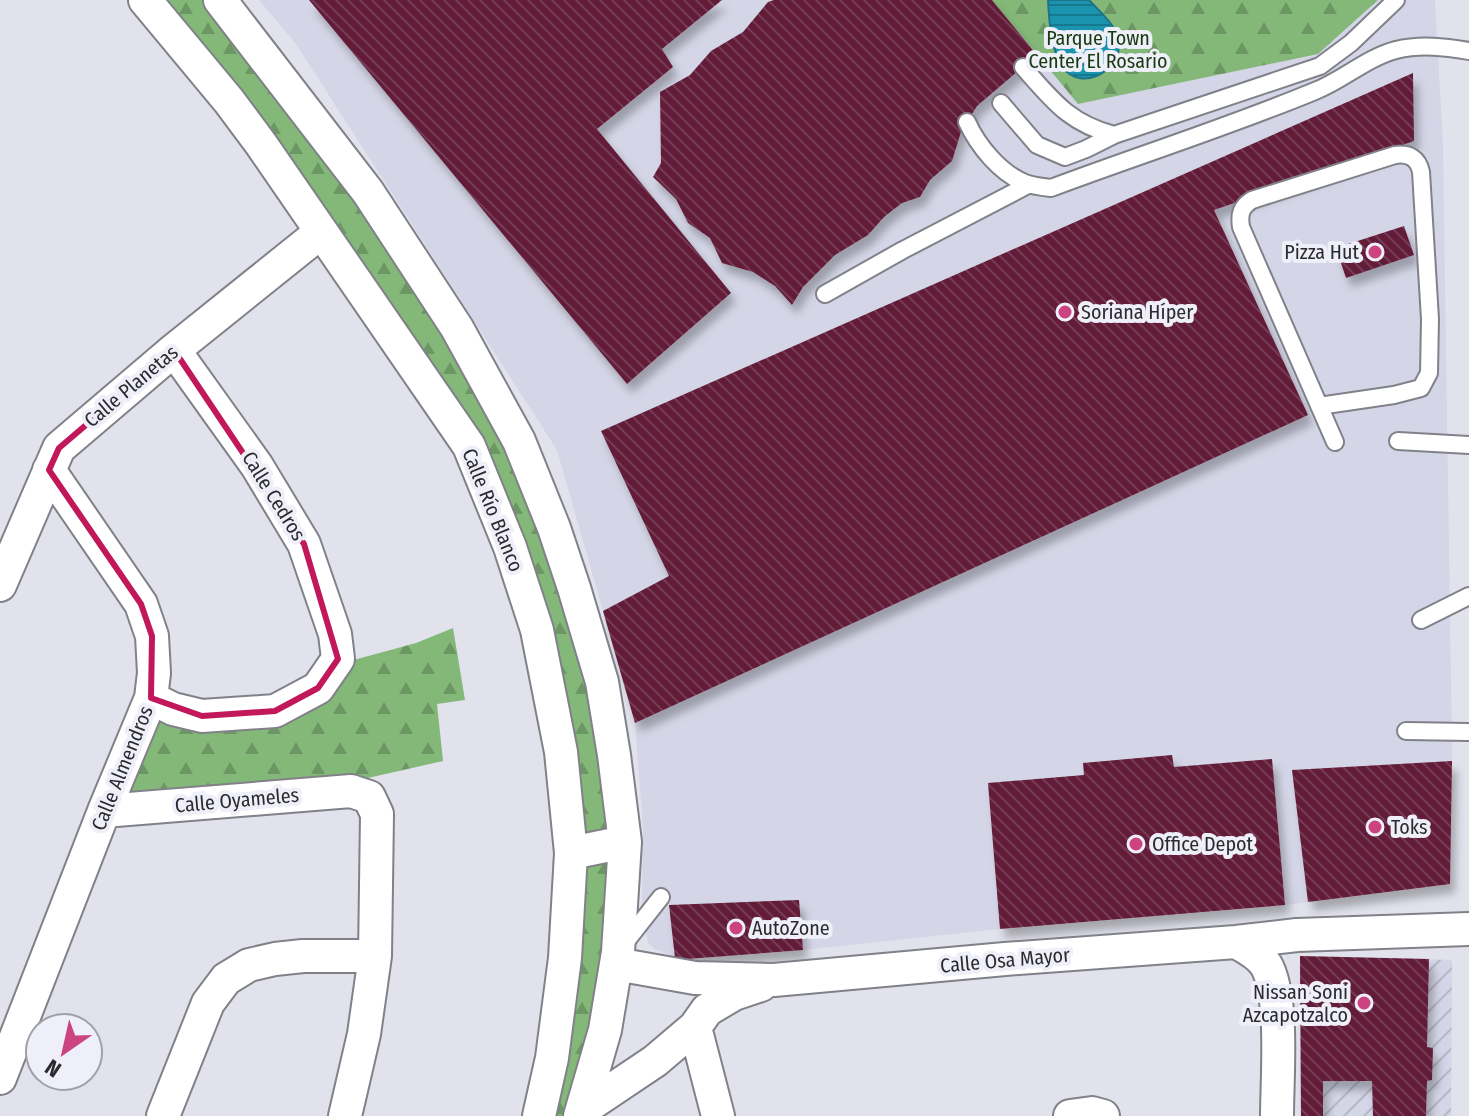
<svg xmlns="http://www.w3.org/2000/svg" width="1469" height="1116" viewBox="0 0 1469 1116" font-family="'Fira Sans Condensed',sans-serif">
	<style>
		.built { fill: #d4d6e7 }
		.industrial { fill: url(#industrial-furrows) }
		.forest { fill: url(#forest-firs) }
		.water { fill: url(#water-rules); stroke: #1f7489; stroke-width: 2 }
		.building { fill: url(#building-back-hatch); filter: url(#shadow) }
		.lines { fill: none; stroke-linecap: round; stroke-linejoin: round }
		.service-casing { stroke: #808189; stroke-width: 20 }
		.minor-casing { stroke: #808189; stroke-width: 36 }
		.service { stroke: #fff; stroke-width: 16 }
		.minor { stroke: #fff; stroke-width: 32 }
		.marked { fill: none; stroke: #c2185b; stroke-width: 6; stroke-linejoin: round }
		.poi-dot { fill: #cb4380; stroke: #eeeff9; stroke-width: 3 }
		.labels { text-anchor: middle; dominant-baseline: central; stroke-width: 8; stroke-linejoin: round; paint-order: stroke }
		.park-label { font-size: 20px; fill: #173a0f; stroke: #eeeff9 }
		.poi-label { font-size: 20px; fill: #2b2b2f; stroke: #eeeff9; text-anchor: start }
		.street-label { font-size: 20px; fill: #2b2b2f; stroke: #eeeff9 }
	</style>
	<defs>
		<pattern id="industrial-furrows" width="10" height="10" patternUnits="userSpaceOnUse" patternTransform="scale(2)"><rect width="10" height="10" fill="#d4d6e7"/><path d="M-1 1l2-2M0 10L10 0M9 11l2-2" fill="none" stroke="#b6b8c6"/></pattern>
		<pattern id="forest-firs" width="22" height="20" patternUnits="userSpaceOnUse" patternTransform="scale(2)"><rect width="22" height="20" fill="#84b878"/><path d="M5 1l3.5 6h-7zM16 11l3.5 6h-7z" fill="#6c9663"/></pattern>
		<pattern id="water-rules" width="6" height="5" patternUnits="userSpaceOnUse" patternTransform="scale(2)"><rect width="6" height="5" fill="#1a94af"/><path d="M0 2.5h6" fill="none" stroke="#17798f"/></pattern>
		<pattern id="building-back-hatch" width="6" height="6" patternUnits="userSpaceOnUse" patternTransform="scale(2)"><rect width="6" height="6" fill="#631c39"/><path d="M-1 5l2 2M0 0l6 6M5-1l2 2" fill="none" stroke="#753d54"/></pattern>
		<filter id="shadow"><feDropShadow dx="5" dy="9" stdDeviation="4" flood-color="#0004"/></filter>
	</defs>
	<rect width="100%" height="100%" fill="#e1e2ec"/>
	<path class="built" d="M259,0H1435L1443,145L1452,750L1450,884L1285,905L1000,929L803,950L687,959L675,958L655,949L648,943L642,905L643,826L635,723L557,450L296,44Z"/>
	<path class="industrial" d="M1300,956L1452,960L1451,1116H1301Z"/>
	<path class="forest" d="M156,0H210L361,197L511,444L593,686L614,834L609,953L571,1116H548L574,958L515,534Z
		M992,0H1378L1318,54L1078,104Z
		M453,628L465,700L437,704L443,761L350,782L119,800L156,709L277,720L350,661L416,643Z"/>
	<path class="water" d="M1048,0H1089C1100,12 1121,29 1119,47C1117,73 1081,91 1063,68C1051,51 1049,20 1048,0Z"/>
	<path class="building" d="M309,0H722L662,49L673,67L597,129L731,293L627,384Z
		M774,0H992L1037,55L977,106L961,132L952,161L930,180L920,197L902,203L884,217L868,235L835,255L803,287L792,305L775,286L753,272L722,263L710,238L688,223L676,199L653,177L661,163L660,92L690,75L711,51L743,32L768,2Z
		M1413,73L1414,141L1214,210L1308,415L635,723L603,611L669,576L601,431Z
		M1404,226L1414,255L1346,278L1336,248Z
		M1172,755L1174,767L1272,759L1285,905L1000,929L988,783L1084,775L1083,763Z
		M1452,761L1450,884L1308,902L1292,770Z
		M799,900L803,950L687,959L675,958L669,905Z
		M1300,956L1429,959L1427,1047L1433,1048L1432,1080L1427,1081L1426,1116H1373L1372,1081H1323V1116H1301Z"/>
	<g class="lines">
		<defs>
			<path id="service" d="M1023,67C1053,101 1069,123 1114,135L1320,66L1351,43L1396,0
				M1001,103L1037,145L1065,157L1086,149L1114,135
				M967,122C978,146 1000,173 1025,183C1033,186 1042,187 1051,188C1139,155 1228,127 1315,91C1343,80 1366,58 1396,50C1421,44 1445,47 1469,51
				M825,294L903,250L1028,185
				M1319,406L1394,395L1421,388L1429,373L1430,319L1421,172C1418,158 1409,153 1395,155L1252,200C1241,207 1239,214 1241,227L1335,442
				M1398,441L1469,445
				M1421,620L1469,596
				M1406,731L1469,732
				M624,944L661,897"/>
			<path id="minor" d="M145,0L229,101L261,144L469,446L510,547L537,630L561,752L571,853L565,958L552,1058L539,1116
				M220,0L368,192L457,328L519,441L554,528L574,588L602,682L614,755L625,842L618,952L605,1030L580,1116
				M0,585L59,448L174,350L321,232
				M151,698L173,709L202,716L275,711L318,688L338,659L335,634L304,544L257,466L174,350
				M104,811L351,791L369,797L377,814L375,956L364,1034L345,1116
				M571,853L625,842
				M1236,942C1247,948 1259,954 1266,965C1284,996 1277,1078 1277,1116
				M616,964L695,978L774,980L1005,959L1236,942L1297,935L1469,929
				M695,1027L718,1116
				M0,1078L104,811L151,698L154,673L152,636L141,604L49,470
				M582,1110L655,1061L695,1027L707,1010L734,994L761,985
				M163,1116L208,1003L226,979L249,965L275,959L303,956H375
				M1070,1116L1092,1113L1103,1116"/>
		</defs>
		<use href="#service" class="service-casing"/>
		<use href="#minor" class="minor-casing"/>
		<use href="#service" class="service"/>
		<use href="#minor" class="minor"/>
	</g>
	<path class="marked" d="M174,350L304,544L338,659L318,688L275,711L202,716L151,698L152,636L141,604L49,470L59,448Z"/>
	<g class="poi-dot">
		<circle cx="1375" cy="252" r="8"/>
		<circle cx="1065" cy="312" r="8"/>
		<circle cx="1375" cy="827" r="8"/>
		<circle cx="1136" cy="844" r="8"/>
		<circle cx="736" cy="928" r="8"/>
		<circle cx="1364" cy="1003" r="8"/>
	</g>
	<g class="labels">
		<g class="park-label">
			<text x="1098" y="38">Parque Town<tspan x="1098" dy="23">Center El Rosario</tspan></text>
		</g>
		<g class="poi-label">
			<text x="1359" y="252" text-anchor="end">Pizza Hut</text>
			<text x="1081" y="312">Soriana Híper</text>
			<text x="1391" y="827">Toks</text>
			<text x="1152" y="844">Office Depot</text>
			<text x="752" y="928">AutoZone</text>
			<text x="1348" y="992" text-anchor="end">Nissan Soni<tspan x="1348" dy="23">Azcapotzalco</tspan></text>
		</g>
		<g class="street-label">
			<text transform="translate(131 386) rotate(-40)">Calle Planetas</text>
			<text transform="translate(274 496) rotate(58)">Calle Cedros</text>
			<text transform="translate(493 510) rotate(68)">Calle Río Blanco</text>
			<text transform="translate(122 768) rotate(-68)">Calle Almendros</text>
			<text transform="translate(237 800) rotate(-5)">Calle Oyameles</text>
			<text transform="translate(1005 960) rotate(-5)">Calle Osa Mayor</text>
		</g>
	</g>
	<g transform="translate(64 1052) rotate(214)"><circle r="38" fill="#eeeff9" stroke="#a0a1a8" stroke-width="2"/>
	<path d="M0-6L14 30L0 20L-14 30Z" fill="#cb4380"/>
	<text y="-12" font-size="22" font-weight="bold" text-anchor="middle" fill="#2b2b2f">N</text>
	</g>
</svg>
